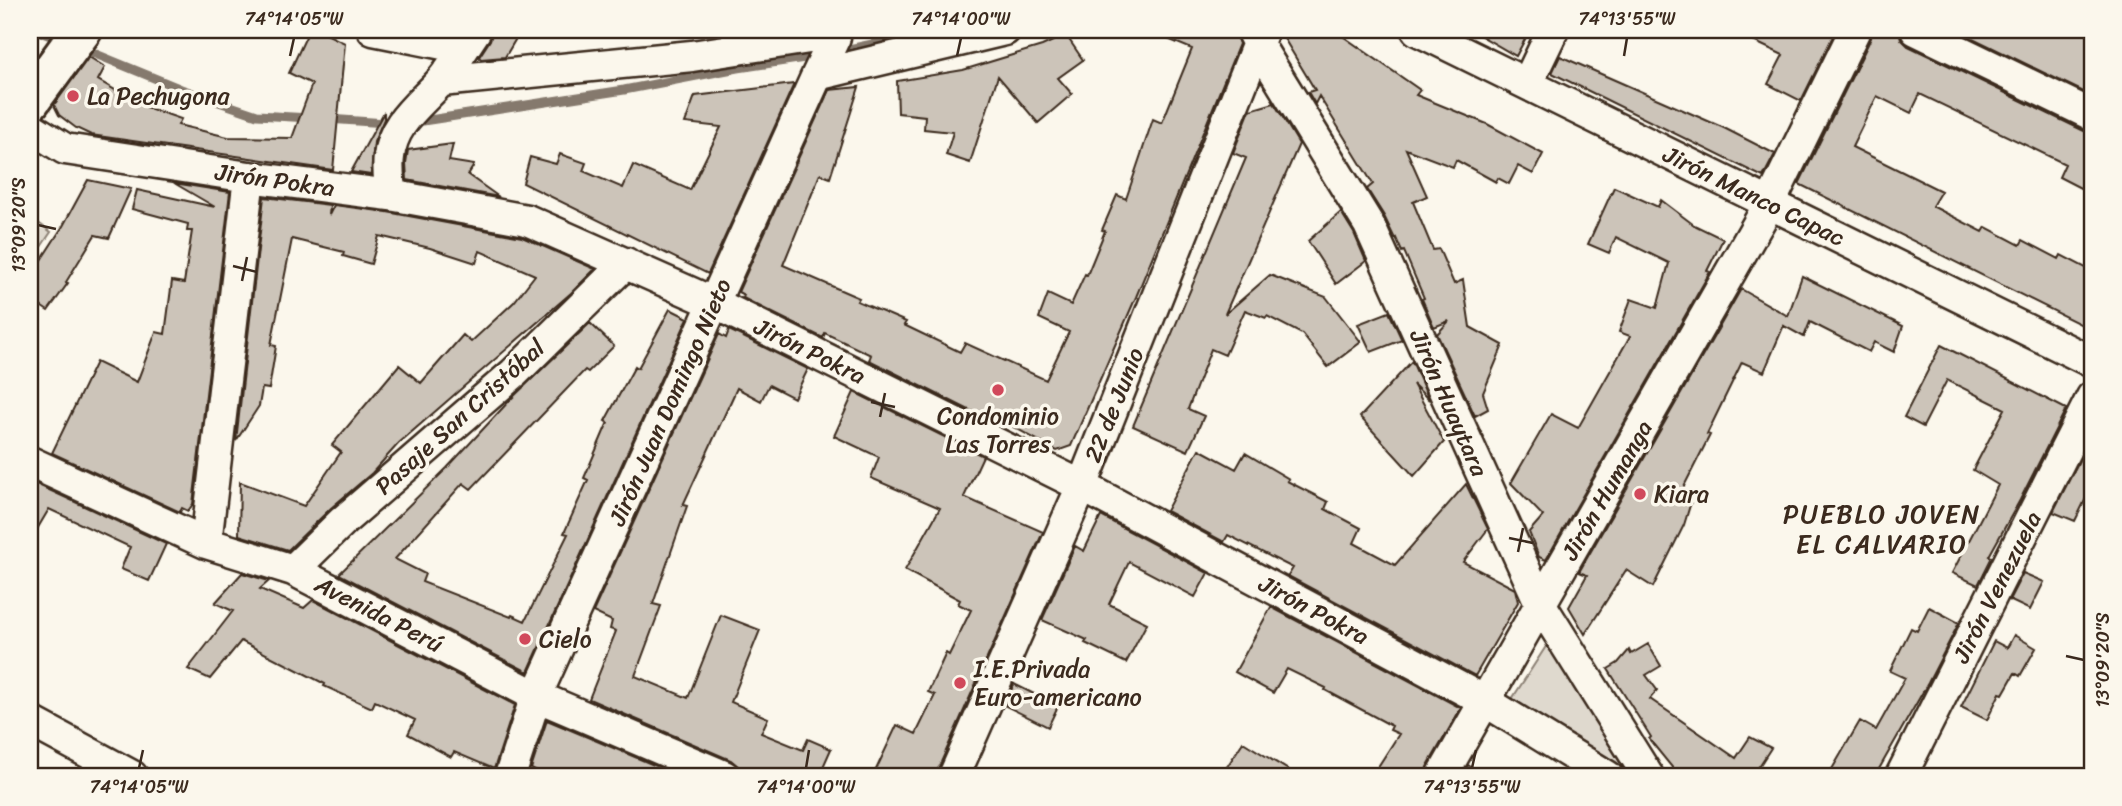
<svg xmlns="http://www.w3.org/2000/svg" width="2122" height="806" viewBox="0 0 2122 806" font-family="Sriracha,sans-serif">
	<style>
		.green { fill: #dfd9ce; stroke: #8d8276; stroke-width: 2 }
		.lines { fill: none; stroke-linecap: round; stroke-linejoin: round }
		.stream { stroke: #85796d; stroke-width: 9 }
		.building { fill: #ccc4b9; stroke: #3b2a1e; stroke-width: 2 }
		.minor-casing { stroke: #3b2a1e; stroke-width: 35 }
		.highway-casing { stroke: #3b2a1e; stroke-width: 44 }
		.minor { stroke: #fbf7ec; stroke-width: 30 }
		.highway { stroke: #fbf7ec; stroke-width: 38 }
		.ticks { fill: none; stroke: #3b2a1e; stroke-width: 2.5 }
		.poi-dot { fill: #d1495b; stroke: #fbf7ec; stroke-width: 2.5 }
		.labels { text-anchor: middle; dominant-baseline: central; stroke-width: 7; stroke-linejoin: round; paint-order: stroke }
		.poi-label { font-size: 24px; fill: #3b2a1e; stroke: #fbf7ec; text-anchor: start }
		.street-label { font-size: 24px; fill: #3b2a1e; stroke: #fbf7ec }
		.neighbourhood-label { font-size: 26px; letter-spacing: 2px; fill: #3b2a1e; stroke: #fbf7ec }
		.neatline { fill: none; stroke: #3b2a1e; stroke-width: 2.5 }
		.ticks-label { font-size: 18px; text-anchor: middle; fill: #3b2a1e }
	</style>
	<rect width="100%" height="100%" fill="#fbf7ec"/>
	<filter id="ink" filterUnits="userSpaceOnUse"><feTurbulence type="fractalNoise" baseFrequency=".0143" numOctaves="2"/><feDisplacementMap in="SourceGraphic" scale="14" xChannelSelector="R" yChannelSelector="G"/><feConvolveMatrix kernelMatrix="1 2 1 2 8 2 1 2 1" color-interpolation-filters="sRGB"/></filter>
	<g filter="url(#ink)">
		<path class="green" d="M30,217L51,232L30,263Z
			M1554,634L1622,766L1618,769L1512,699Z"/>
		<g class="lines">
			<path class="stream" d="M34,30L62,40
				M81,48L181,89L257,115L310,118
				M835,52L938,30
				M328,119L386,123
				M423,121L624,90L738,68L818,56"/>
		</g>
		<path class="building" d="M309,30H318L345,43L333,170L91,135L76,128L59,115L54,105L89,57L105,67L98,80L143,106L181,119L178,125L228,137L292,138L312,84L289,73Z
			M493,30H521L505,57L481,59L479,57L490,40Z
			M1146,30H1234L1239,44L1136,297L1071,446L1057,451L999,419L997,424L869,360L871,355L825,333L823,338L743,298L744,295L738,292L829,90L859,87L830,178L820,174L783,265L859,298L857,301L906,322L904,325L960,352L965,343L1046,380L1069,332L1039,318L1048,294L1071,305L1085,274L1087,275L1105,231L1102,230L1117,195L1126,199L1153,119L1162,123L1192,49Z
			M1279,30H1334L1420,90L1416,95L1487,124L1543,154L1533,174L1518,166L1509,184L1498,178L1496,182L1456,160L1453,167L1406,149L1427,196L1413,202L1433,250L1439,249L1454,284L1463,280L1470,327L1503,345L1483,393L1488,409L1475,416L1437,334L1449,321L1434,327L1422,299L1424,298L1404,251L1402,252L1396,238L1395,239L1384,216L1367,189L1373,184L1319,96L1315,104L1308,92L1315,90Z
			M1471,30H1530L1516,56Z
			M1730,30H1836L1801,101L1768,84L1783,55Z
			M1872,30H1899L1901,39L1908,46L2084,131L2092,132V194L2059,177L2065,164L1920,94L1911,113L1877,96L1852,147L1941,191L1932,206L1983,232L1986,227L2020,245L2023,240L2059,259L2061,255L2092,271V330L1799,184L1871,38Z
			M1956,30H2079L2092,36V96Z
			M1066,35L1083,60L1058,78L1072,94L1038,123L998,76L970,163L946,155L953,132L924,129L925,116L898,113L897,81L963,70L1042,46Z
			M1560,56L1724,128L1775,154L1763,177L1552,73Z
			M794,84L708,274L523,183L530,157L556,164L560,154L586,163L583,171L623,188L633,165L690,190L721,127L685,123L695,96Z
			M1274,103L1299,144L1225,314L1270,275L1326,297L1361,342L1328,367L1302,334L1267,316L1266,318L1245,310L1225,355L1211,349L1188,409L1204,416L1188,451L1133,426L1246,158L1233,153L1250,110Z
			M384,112V119L374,142L371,175L351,172Z
			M453,144L449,161L474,165L468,175L499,197L407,180L406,163L408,150Z
			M88,180L131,189L109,238L95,235L66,282L68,283L48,311L30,299V277L63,226Z
			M174,183L230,192L193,504L188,511L182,508L180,512L52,453L96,362L137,382L156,332L165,334L172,281L184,283L192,231H187L188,224L132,209L137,190L215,207Z
			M1614,187L1658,207L1661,200L1694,225L1723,239L1707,271L1710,272L1546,560L1539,557L1529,532L1543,516L1511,483L1551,414L1578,428L1630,336L1619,332L1631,299L1657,308L1669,263L1616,237L1609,253L1588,244Z
			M264,197L330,205L329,215L334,205L387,212L522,237L595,269L571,293L399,443L372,473L331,508L288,550L239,535L240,482L304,506L341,452L332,445L399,365L421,383L463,335L471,342L514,302L535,275L480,251L476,263L430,248L379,236L371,264L343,256L344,252L292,239L271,345L276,346L269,389L262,388L259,406L236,441Z
			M1341,212L1354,233L1366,261L1336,284L1308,241Z
			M1802,276L1903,326L1894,352L1874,342L1869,352L1810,322L1804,337L1784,326V325L1764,372L1742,362L1707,434L1710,435L1679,496L1691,502L1684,525L1653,587L1626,570L1585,634L1569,607L1587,575L1579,572L1741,289L1788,316Z
			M670,309L688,318L528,672L339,574L447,468L511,399L590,323L614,346L588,372L585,370L471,489L463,483L395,559L425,574L422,582L511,617L512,615L525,621L568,534L564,533L588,480L584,478L608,422L605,421L635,366L638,368Z
			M1389,312L1402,340L1371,352L1358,324Z
			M729,330L808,369L794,398L769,385L761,401L737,388L683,505L687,506L653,604L661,606L635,676L688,698L721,615L760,630L731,702L768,718L761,733L803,750L808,739L831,749L819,776H741L738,766L731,760L589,699L616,631L610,629L612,621L593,612L719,334L726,338Z
			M1941,345L2066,409L2020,500L1989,556L1992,557L1978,585L1952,573L1998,485L1973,470L2005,409L1947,380L1923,427L1904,417Z
			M1412,361L1429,400L1413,384L1444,442L1414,476L1360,417Z
			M854,392L983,456L964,497L1043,532L938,769L937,776H873L897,725L916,734L935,695L928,692L946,653L949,655L971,610L958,604L960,600L905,570L940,508L871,478L879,457L834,436Z
			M2092,435V486L2075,521L2053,512Z
			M1199,449L1236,469L1245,453L1289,479L1287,481L1328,502L1325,509L1361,528L1354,543L1395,565L1466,484L1488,529L1463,562L1515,589L1518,602L1475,676L1288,576L1293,568L1228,535L1224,542L1166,511Z
			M34,483L166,544L149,581L121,569L130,547L49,509L30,541V491Z
			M1101,516L1208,573L1195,597L1129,562L1109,604L1147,623L1126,663L1085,643L1087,640L1042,620L1075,546L1084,551Z
			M242,573L269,581L260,589L304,608L313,600L515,705L494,769L454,752L451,757L408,734L415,720L375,701L372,708L324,686L325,684L241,641L210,679L188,669L233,611L215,603Z
			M2023,573L2044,582L2030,610L2009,600Z
			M1271,607L1461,708L1427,767L1425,776H1372L1399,734L1390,730L1392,726L1325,690L1326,688L1287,669L1273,693L1235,672Z
			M1929,607L1959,623L1928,683L1875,776H1828L1860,721L1876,730L1905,678L1890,671L1911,628L1917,631Z
			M2014,635L2036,648L2020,676L2015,673L2003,694L2000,693L1987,720L1961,707L1994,641L2007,648Z
			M1648,644L1661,666L1646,675L1657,690L1650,699L1736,758L1750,737L1771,748L1756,771L1763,776H1679L1649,739L1651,737L1608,669L1618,663L1629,650L1631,654Z
			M1014,684L1058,706L1048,727L1004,705Z
			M547,720L680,776H545L531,769Z
			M1243,742L1298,776H1221Z
			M1468,765L1486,776H1462Z"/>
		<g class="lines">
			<defs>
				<path id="minor" d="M373,30L463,48
					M1251,30L1259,46L1369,225L1541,605L1648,776
					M1417,30L2092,362
					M1916,30L2092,115
					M817,75L1005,30
					M441,81L692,56L835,34
					M1527,84L1553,30
					M30,127L65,149L249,177L390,195L527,220L714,303L1082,486L1485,701L1607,776
					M390,195C390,183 387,169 389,157C392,124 418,106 439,83C453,67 464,47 476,30
					M30,462L206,543L293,570L536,696L724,776
					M206,543L249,177
					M293,570L343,521L514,373L626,263
					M30,721L132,776
					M510,776L536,696L817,75L835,37L836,30
					M954,776L1082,486L1262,33
					M1442,776L1770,203L1855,30
					M1901,776L2092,397"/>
				<path id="highway" d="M30,101L82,30"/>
			</defs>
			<use href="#minor" class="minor-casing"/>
			<use href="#highway" class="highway-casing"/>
			<use href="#minor" class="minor"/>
			<use href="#highway" class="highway"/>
		</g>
	</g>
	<path class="ticks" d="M290,56L294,38M957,56L961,38M1624,56L1627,38M38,225L56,229M233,266L257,272M242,281L247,257M871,402L895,407M880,417L885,393M1509,538L1533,543M1518,552L1523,528M2066,656L2084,660M139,768L143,750M806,768L809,750M1472,768L1476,750"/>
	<g class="poi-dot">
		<circle cx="73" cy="96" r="7"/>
		<circle cx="998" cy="390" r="7"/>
		<circle cx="1640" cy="494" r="7"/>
		<circle cx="525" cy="639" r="7"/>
		<circle cx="960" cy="683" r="7"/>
	</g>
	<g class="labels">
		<g class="poi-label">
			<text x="87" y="96">La Pechugona</text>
			<text x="998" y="416" text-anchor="middle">Condominio<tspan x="998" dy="28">Las Torres</tspan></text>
			<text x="1654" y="494">Kiara</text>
			<text x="539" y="639">Cielo</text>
			<text x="974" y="669">I.E.Privada<tspan x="974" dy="28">Euro-americano</tspan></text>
		</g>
		<g class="street-label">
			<text transform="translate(275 180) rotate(8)">Jirón Pokra</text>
			<text transform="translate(1754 196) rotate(26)">Jirón Manco Capac</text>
			<text transform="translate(810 351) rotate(26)">Jirón Pokra</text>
			<text transform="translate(670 402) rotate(-66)">Jirón Juan Domingo Nieto</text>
			<text transform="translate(1449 403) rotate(66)">Jirón Huaytara</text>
			<text transform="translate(1114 405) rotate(-68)">22 de Junio</text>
			<text transform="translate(460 417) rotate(-42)">Pasaje San Cristóbal</text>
			<text transform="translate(1607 490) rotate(-60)">Jirón Humanga</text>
			<text transform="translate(1997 587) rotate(-63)">Jirón Venezuela</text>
			<text transform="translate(1314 610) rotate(28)">Jirón Pokra</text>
			<text transform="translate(379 614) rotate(27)">Avenida Perú</text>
		</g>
		<g class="neighbourhood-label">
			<text x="1882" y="514">PUEBLO JOVEN<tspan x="1882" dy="30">EL CALVARIO</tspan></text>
		</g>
	</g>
	<rect width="2122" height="806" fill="none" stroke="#fbf7ec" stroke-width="77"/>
	<rect x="38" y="38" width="2046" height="730" class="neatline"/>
	<g class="ticks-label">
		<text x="294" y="25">74°14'05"W</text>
		<text x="961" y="25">74°14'00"W</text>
		<text x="1627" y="25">74°13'55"W</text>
		<text transform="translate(19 225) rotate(-90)" y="6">13°09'20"S</text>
		<text transform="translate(2103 660) rotate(-90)" y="6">13°09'20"S</text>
		<text x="139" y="793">74°14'05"W</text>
		<text x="806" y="793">74°14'00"W</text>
		<text x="1472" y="793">74°13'55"W</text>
	</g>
</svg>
